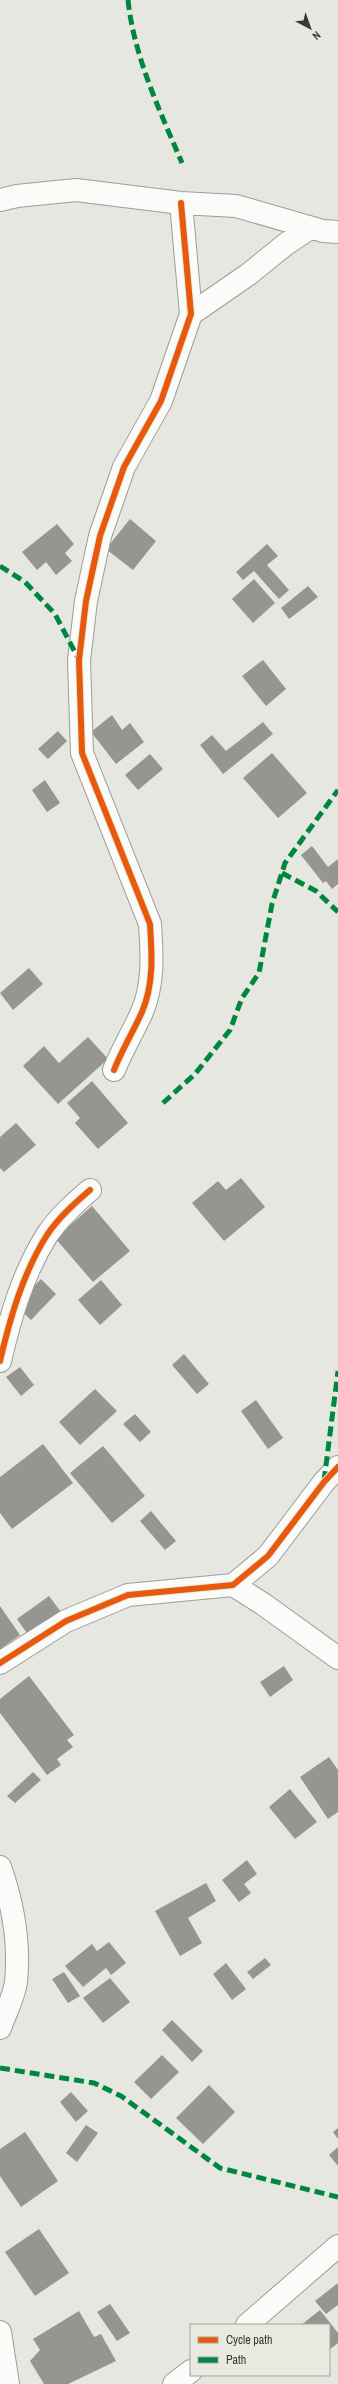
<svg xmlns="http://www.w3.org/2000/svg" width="338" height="2384" viewBox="0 0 338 2384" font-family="'Archivo Narrow',sans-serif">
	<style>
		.building { fill: #959692 }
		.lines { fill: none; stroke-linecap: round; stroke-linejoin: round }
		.minor-casing { stroke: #9d9d9a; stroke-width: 24 }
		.minor { stroke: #fbfbfa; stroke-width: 22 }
		.quiet { stroke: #00873e; stroke-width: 5; stroke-dasharray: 10 5; stroke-linecap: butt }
		.cycleway-casing { stroke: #e8e9df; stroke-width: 8 }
		.cycleway { stroke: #e8590c; stroke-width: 6 }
	</style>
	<rect width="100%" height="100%" fill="#e6e7e1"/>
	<path class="building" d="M130,519L156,541L133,570L106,549Z
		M57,524L74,544L65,553L72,561L56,575L46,562L37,570L22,552Z
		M267,544L278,556L267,565L289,590L279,599L254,571L243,580L236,572Z
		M254,579L275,603L253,623L232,599Z
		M308,586L318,597L289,619L281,608Z
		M263,660L286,689L266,706L242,676Z
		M112,715L122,730L130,723L144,742L116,764L91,732Z
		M263,722L273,734L223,774L200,745L212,735L226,751Z
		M58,731L67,741L48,759L38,749Z
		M272,753L307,793L278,818L243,778Z
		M150,754L163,769L138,790L125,775Z
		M45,780L60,803L47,812L32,790Z
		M312,846L328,867L338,859V884L332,889L326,881L323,883L301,855Z
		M29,968L43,984L13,1010L0,993Z
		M88,1037L108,1059L58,1104L23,1066L44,1046L59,1063Z
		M92,1081L128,1123L98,1149L75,1123L80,1118L67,1103Z
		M16,1123L36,1145L4,1172L0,1168V1137Z
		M241,1178L265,1207L224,1241L192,1203L218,1181L226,1190Z
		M92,1206L130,1251L93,1282L55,1238Z
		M41,1279L56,1294L31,1320L15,1305Z
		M101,1280L122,1305L100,1325L78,1300Z
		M184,1354L209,1384L197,1394L172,1365Z
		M20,1367L34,1385L21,1396L6,1377Z
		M95,1389L117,1411L80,1445L59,1422Z
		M256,1400L283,1438L268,1449L241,1411Z
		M135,1414L151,1432L140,1442L123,1424Z
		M43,1444L73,1483L12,1529L0,1513V1477Z
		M103,1446L145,1496L112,1523L70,1473Z
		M151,1511L176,1541L165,1550L140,1521Z
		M49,1596L61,1612L29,1636L17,1619Z
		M0,1606L20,1635L0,1649Z
		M284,1666L293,1680L270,1697L260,1682Z
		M29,1676L74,1735L67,1740L73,1747L57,1759L61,1765L47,1775L0,1713V1699Z
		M329,1757L338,1770V1812L328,1819L300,1777Z
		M33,1772L41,1780L15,1803L7,1796Z
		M290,1789L317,1822L295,1839L269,1807Z
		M247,1860L257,1874L244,1884L251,1893L239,1902L222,1880Z
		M206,1883L216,1901L188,1918L202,1943L180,1956L155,1911Z
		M109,1942L126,1963L111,1975L106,1968L83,1987L65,1966L92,1944L97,1951Z
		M265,1958L271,1965L253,1979L247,1972Z
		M226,1963L246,1989L232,2000L213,1974Z
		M64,1972L80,1996L68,2003L52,1979Z
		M110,1978L130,2002L103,2023L83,1998Z
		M172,2020L203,2051L192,2062L162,2030Z
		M162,2055L179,2072L151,2099L134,2082Z
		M209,2085L235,2112L203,2144L176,2118Z
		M71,2092L88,2111L76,2122L60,2102Z
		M86,2125L98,2133L77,2162L66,2153Z
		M338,2128V2139L333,2132Z
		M25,2132L58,2181L21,2207L0,2176V2149Z
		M338,2147V2166L329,2155Z
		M39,2229L69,2273L35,2296L5,2252Z
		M338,2283V2305L326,2314L315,2301Z
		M110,2304L130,2333L117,2341L97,2312Z
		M320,2310L338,2333V2343L329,2350V2325H301Z
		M79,2311L94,2337L101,2334L116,2361L68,2384H44L30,2361L40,2350L33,2339Z"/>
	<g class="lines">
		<defs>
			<path id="minor" d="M0,200L17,196L76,190L181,203L236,206L323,231L338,232
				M191,314L249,274L286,244L310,228
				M114,1070C122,1050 133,1032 142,1012C154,984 152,954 150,924L82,753L79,660L86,601L100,536L124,467L161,401L191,314L181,203
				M0,1361C10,1318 23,1273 47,1235C59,1217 75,1203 90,1190
				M233,1585L263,1604L338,1658
				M0,1663L66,1621L128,1595L233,1585L268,1556L324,1482L338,1467
				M0,1867C13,1904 20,1942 16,1982C14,1997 5,2014 0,2028
				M247,2325L338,2246
				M0,2332L8,2384
				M174,2384L191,2371"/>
		</defs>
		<use href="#minor" class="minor-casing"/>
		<use href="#minor" class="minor"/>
		<path class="quiet" d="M128,0C134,57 160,111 182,163
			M0,566L25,582L55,614L78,658
			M282,873L316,891L338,912
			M163,1103L195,1074L230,1030L242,998L259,973L272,904L285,863L338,790
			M324,1481L338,1371
			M0,2068L94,2083L121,2096L220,2168L338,2197"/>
		<defs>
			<path id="cycleway" d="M114,1070C122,1050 133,1032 142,1012C154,984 152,954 150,924L82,753L79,660L86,601L100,536L124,467L161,401L191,314L181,203
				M0,1361C10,1318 23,1273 47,1235C59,1217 75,1203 90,1190
				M0,1663L66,1621L128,1595L233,1585L268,1556L324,1482L338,1467"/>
		</defs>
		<use href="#cycleway" class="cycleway-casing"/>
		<use href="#cycleway" class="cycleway"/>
	</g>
	<rect x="190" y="2324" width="140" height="52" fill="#e8e9df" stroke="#a2a39b"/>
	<rect x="198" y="2337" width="20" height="6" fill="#e8590c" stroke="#a2a39b"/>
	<text x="226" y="2344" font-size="12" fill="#393935">Cycle path</text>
	<rect x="198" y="2357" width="20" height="6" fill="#00873e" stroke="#a2a39b"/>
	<text x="226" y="2364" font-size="12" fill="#393935">Path</text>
	<g transform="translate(310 28) rotate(139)" stroke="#e8e9df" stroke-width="3" paint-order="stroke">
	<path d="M0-3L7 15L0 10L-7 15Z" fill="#393935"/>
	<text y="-6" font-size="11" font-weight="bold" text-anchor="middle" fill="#393935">N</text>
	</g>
</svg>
